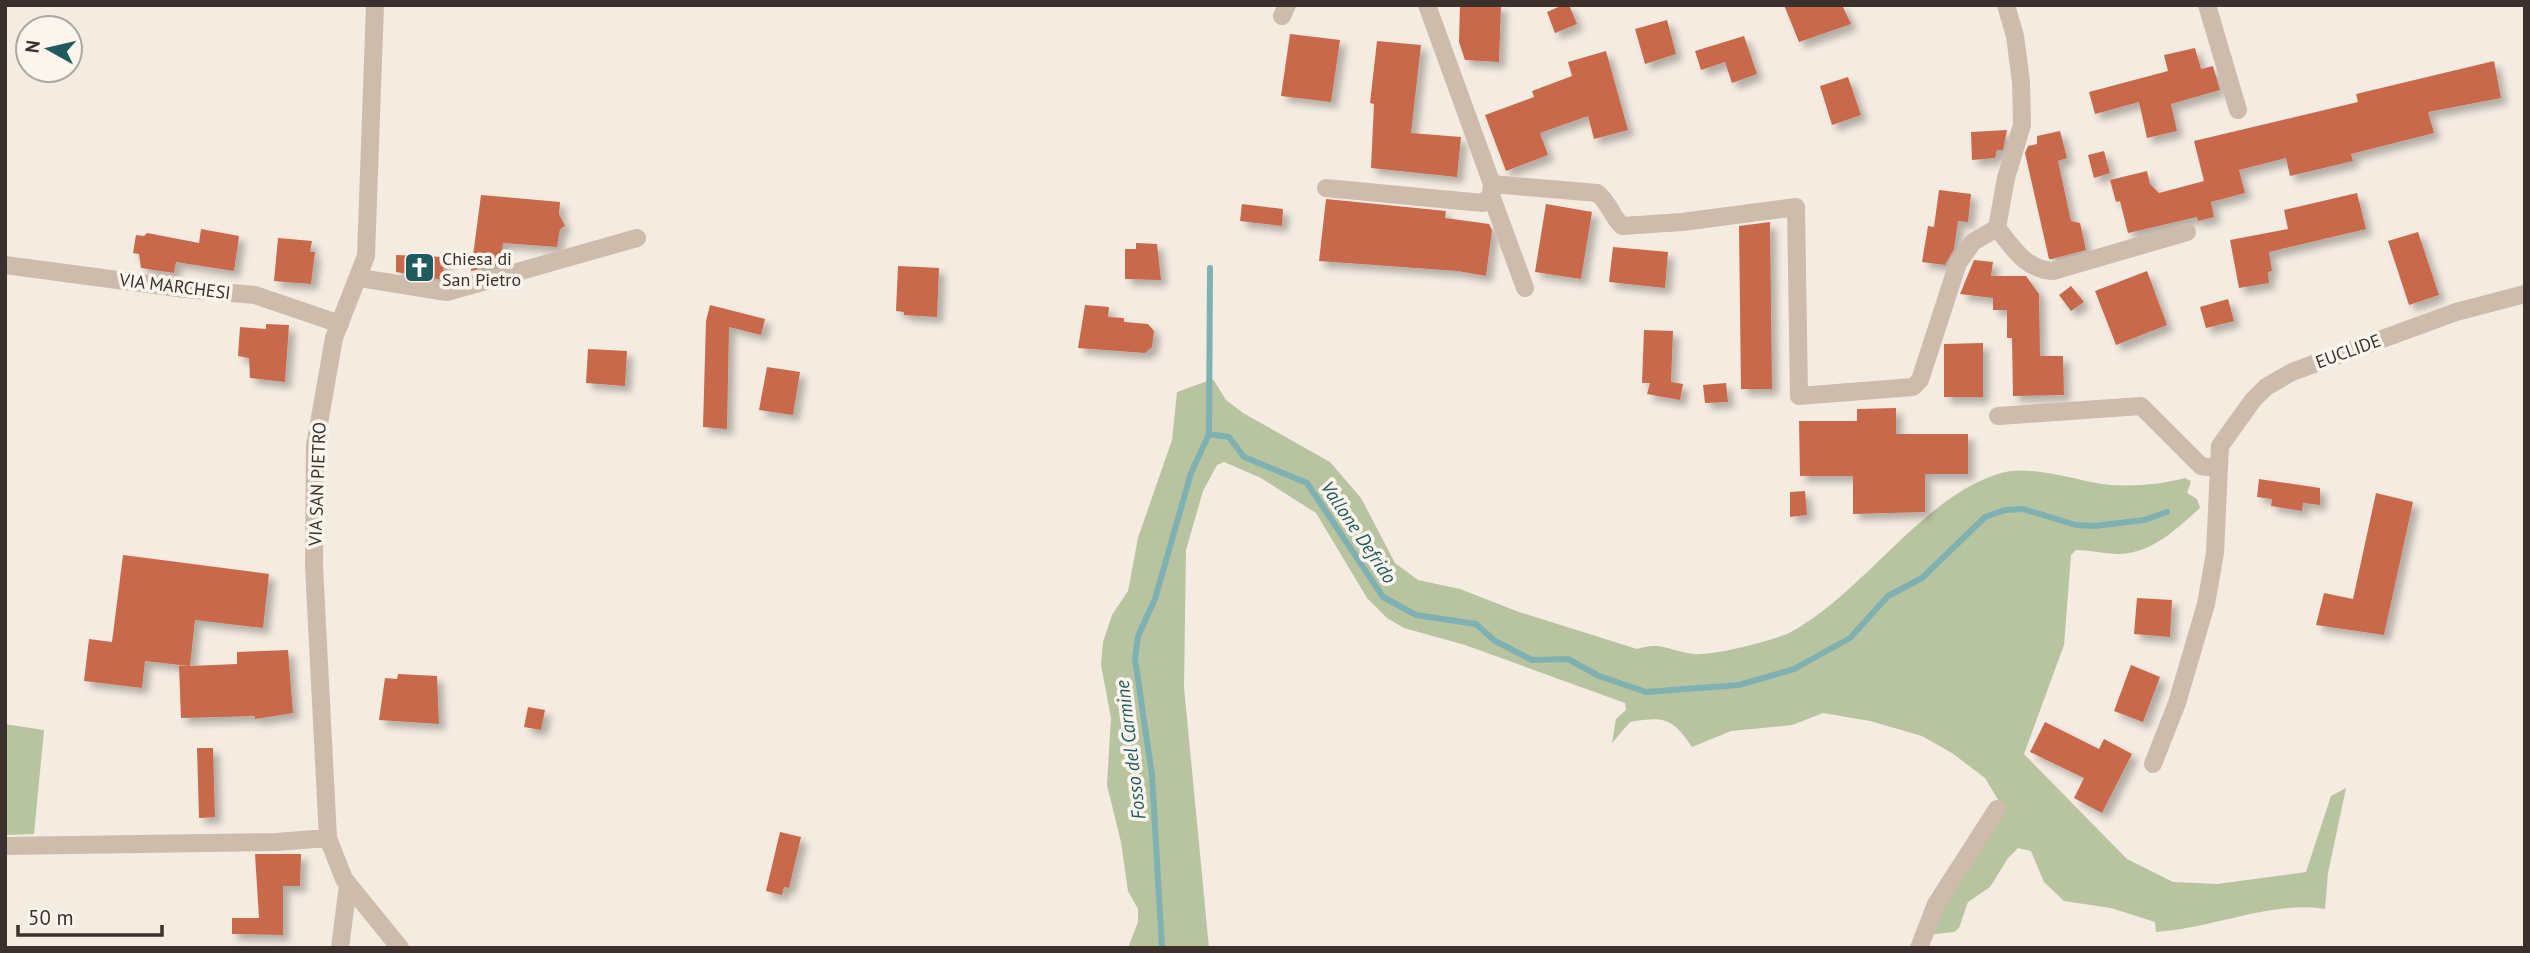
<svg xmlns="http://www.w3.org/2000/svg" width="2530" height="953" viewBox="0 0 2530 953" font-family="'PT Sans',sans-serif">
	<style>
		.green { fill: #b8c4a0 }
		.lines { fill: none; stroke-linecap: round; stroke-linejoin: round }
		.stream { stroke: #7fb0b2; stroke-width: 6 }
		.building { fill: #c8694b; filter: url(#shadow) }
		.minor { stroke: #cdbbac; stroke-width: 18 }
		.labels { text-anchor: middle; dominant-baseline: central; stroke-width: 7; stroke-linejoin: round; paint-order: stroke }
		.poi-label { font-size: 18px; fill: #3b302b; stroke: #fbf5ee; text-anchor: start }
		.street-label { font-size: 18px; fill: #3b302b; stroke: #fbf5ee }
		.water-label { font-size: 19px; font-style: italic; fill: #1f5a5e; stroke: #fbf5ee }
	</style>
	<defs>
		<filter id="shadow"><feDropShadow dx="6" dy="6" stdDeviation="3.5" flood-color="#0004"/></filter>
	</defs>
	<rect width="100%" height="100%" fill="#f4ebe1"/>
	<path class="green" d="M1213,379L1226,400L1243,413L1330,462L1361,498L1395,563L1418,580L1460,589L1519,612L1637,649C1661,641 1670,651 1693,654C1709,657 1777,640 1791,632C1866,591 1921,497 2001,473C2027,465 2070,478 2096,483C2123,488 2159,485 2185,478L2191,481L2187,493L2197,499L2200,508C2178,528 2152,553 2120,554C2105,554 2090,550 2076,550L2071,555L2064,645L2024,754L2127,859L2173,882L2217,884L2306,872L2331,796L2346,788L2328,873L2325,909C2276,900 2209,929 2156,932L2155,922L2111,908L2064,901L2044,882L2031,851L2018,848L2008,858L1990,887L1968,902L1959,928L1954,932L1928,935L2000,803L1985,778L1952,753L1922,736L1870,721L1823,713L1792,725L1731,731L1692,747C1672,718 1665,716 1630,722L1612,743L1616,719L1626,710L1625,703L1465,645L1404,628L1387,618L1367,598L1316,513L1261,478L1224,462L1217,465L1203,491L1186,550L1184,687L1209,948H1128L1138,922V909L1128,891L1121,842L1107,785L1111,718L1101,665L1103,642L1112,615L1128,591L1138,538L1172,440L1177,392Z
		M5,724L44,730L34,834L5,835Z"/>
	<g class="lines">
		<path class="stream" d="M1209,434L1229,437L1244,457L1307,483L1383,597L1416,615L1476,624L1495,641L1532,660L1568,659L1599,676L1646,692L1739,685L1794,669L1850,638L1888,596L1922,578L1985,517L2005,510L2023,509L2076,525L2095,526L2144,520L2167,512
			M1162,948L1152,775L1135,659L1138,636L1155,599L1191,473L1209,434L1210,268"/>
	</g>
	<path class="building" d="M1460,5H1501L1499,62L1465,60L1459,42Z
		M1563,5H1569L1577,24L1555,33L1547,12Z
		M1784,5H1842L1851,24L1799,42Z
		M1667,20L1676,54L1645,64L1635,29Z
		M1290,34L1340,40L1331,102L1281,96Z
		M1744,36L1757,74L1732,83L1725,62L1701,70L1695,51Z
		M1377,41L1421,45L1411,133L1461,137L1457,177L1371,168L1374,104L1370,103Z
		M2195,48L2201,69L2213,66L2220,90L2171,104L2177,131L2147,138L2139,102L2095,114L2089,92L2168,71L2164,55Z
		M1606,51L1628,130L1594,139L1588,116L1540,133L1548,155L1506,171L1485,115L1534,97L1532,91L1572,76L1568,62Z
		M2494,61L2501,98L2428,112L2434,133L2351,154L2353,161L2290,176L2286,158L2239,170L2245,193L2211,202L2214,217L2198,221L2197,217L2128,233L2120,201L2116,202L2110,180L2147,171L2150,184L2159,193L2204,181L2194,141L2358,102L2356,94Z
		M1848,77L1861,115L1832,125L1820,86Z
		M2007,130L2003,150H1997L1995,158L1972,160L1971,132Z
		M2060,131L2067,158L2058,161L2071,221L2080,223L2086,250L2052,259H2049L2025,153L2028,146L2037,144V136Z
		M2104,151L2110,173L2094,178L2088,155Z
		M1939,190L1971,194L1968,222L1958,221L1954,249L1945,265L1922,262L1928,226L1934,227Z
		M2357,193L2366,229L2269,252L2272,271L2268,272L2269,283L2239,288L2230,240L2288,229L2284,210Z
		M481,195L560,202L559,214L565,226L560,229L557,247L503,243L500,265L471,271Z
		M1326,199L1446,211L1445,218L1489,224L1492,230L1486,276L1458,271L1319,261Z
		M1242,204L1283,209L1282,226L1240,221Z
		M1546,204L1592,212L1581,279L1535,272Z
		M1770,222L1772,389H1741L1739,226Z
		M201,229L239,236L234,271L176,262L174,273L141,268L139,254L133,253L136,235L144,236L147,233L199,243Z
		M2418,232L2439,295L2409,305L2388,241Z
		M278,238L312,241L310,252H315L311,284L274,281Z
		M1136,243L1157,244L1161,280L1125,279V249H1136Z
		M1613,247L1668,252L1665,288L1609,282Z
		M396,255L444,257L443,280L396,272Z
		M1974,260L1993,262L1991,276H2026L2039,294L2040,356H2063L2064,395L2013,396L2012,338H2007V310H1993V298L1960,294Z
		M898,266L939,268L937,317L904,315V312L896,311Z
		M2147,271L2167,325L2116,345L2095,291Z
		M2071,286L2084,302L2071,311L2059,295Z
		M2228,299L2234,321L2206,328L2200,307Z
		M710,305L765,319L761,335L729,327L727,429L703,427L706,321Z
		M1085,305L1109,307L1108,317L1124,318V322L1148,324L1154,331L1152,347L1145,353L1078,348Z
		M266,324L289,325L285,382L250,378L249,358L238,356L240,327L266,329Z
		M1644,330L1673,331L1671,382L1683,384L1680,400L1647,394L1650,383H1642Z
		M1983,343V397H1944V344Z
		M588,349L627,351L625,386L586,383Z
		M767,367L800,372L793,415L759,410Z
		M1726,383L1728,402L1705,403L1703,385Z
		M1896,408V434H1968V474H1925V512L1853,514V476H1800L1799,421H1857V409Z
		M2259,479L2320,488V505L2303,503L2302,511L2271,506L2272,499L2257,497Z
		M1805,491L1807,515L1790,517V492Z
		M2376,493L2413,502L2384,635L2316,625L2324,593L2353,599Z
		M123,555L269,574L263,628L195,620L190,666L237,664V652L288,650L293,713L255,719V716L181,718L179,666H189L145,661L142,688L84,681L89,639L112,642Z
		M2137,598L2172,600L2170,637L2134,634Z
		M2131,665L2160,677L2143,722L2114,711Z
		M398,674L437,676L439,724L379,720L385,678L397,679Z
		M528,707L545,710L541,730L524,727Z
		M2045,722L2099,749L2104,739L2132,754L2102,813L2074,798L2084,778L2030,752Z
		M197,748H213L215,817L199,818Z
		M780,832L801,837L789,888L784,887L782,895L766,891Z
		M255,854H301L300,886H283V935L232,934V918H259Z"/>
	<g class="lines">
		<path class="minor" d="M375,5L366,256L334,338L315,446L314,566L328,838L344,879L400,948
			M2006,5L2015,36L2021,82L2022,125L2006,178L1997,228C2014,249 2025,269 2053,271L2187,232
			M2207,5L2238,110
			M1282,16L1287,5
			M1492,184L1597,193C1609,202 1611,215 1622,226L1682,222L1796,207L1799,396L1913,387L1920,380L1958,263L1973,242L1997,228
			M1326,188L1483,203L1491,195L1492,184L1427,5
			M1491,195L1525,288
			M5,265L185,289L255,295L340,324
			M360,278L447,292L637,238
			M1998,416L2141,406L2201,466L2217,468
			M2153,764L2177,703L2206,604L2215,553L2220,446L2253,400L2266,387L2292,372L2456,312L2525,294
			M5,846L276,842L328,838
			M340,948L348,885
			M1919,948L1936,904L1997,809"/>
	</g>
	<defs>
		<symbol id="church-square" viewBox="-11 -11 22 22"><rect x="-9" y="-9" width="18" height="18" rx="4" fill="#1f5a5e" stroke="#fbf5ee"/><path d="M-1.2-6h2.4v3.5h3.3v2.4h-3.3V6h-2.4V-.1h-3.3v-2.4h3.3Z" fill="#fff"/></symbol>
	</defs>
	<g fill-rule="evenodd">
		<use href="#church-square" x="402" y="250" width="35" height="35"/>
	</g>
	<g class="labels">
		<g class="poi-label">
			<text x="442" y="258">Chiesa di<tspan x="442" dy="21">San Pietro</tspan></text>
		</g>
		<g class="street-label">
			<text transform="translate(175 286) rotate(7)">VIA MARCHESI</text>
			<text transform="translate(2348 351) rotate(-20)">EUCLIDE</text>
			<text transform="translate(317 484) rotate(-88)">VIA SAN PIETRO</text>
		</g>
		<g class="water-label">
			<text transform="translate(1359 532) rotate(56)">Vallone Defrido</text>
			<text transform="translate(1130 750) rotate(-97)">Fosso del Carmine</text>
		</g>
	</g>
	<rect width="2530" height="953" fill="none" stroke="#3b302b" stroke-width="14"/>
	<g transform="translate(49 49) rotate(278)"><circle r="33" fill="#fbf5ee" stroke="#aea6a0" stroke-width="2"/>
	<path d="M0-5L12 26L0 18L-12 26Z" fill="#1f5a5e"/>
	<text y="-10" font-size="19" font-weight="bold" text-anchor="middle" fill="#3b302b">N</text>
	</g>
	<path d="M18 925v10h144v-10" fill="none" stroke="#3b302b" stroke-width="3.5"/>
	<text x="28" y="925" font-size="21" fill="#3b302b" stroke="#fbf5ee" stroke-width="5" paint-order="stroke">50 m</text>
</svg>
